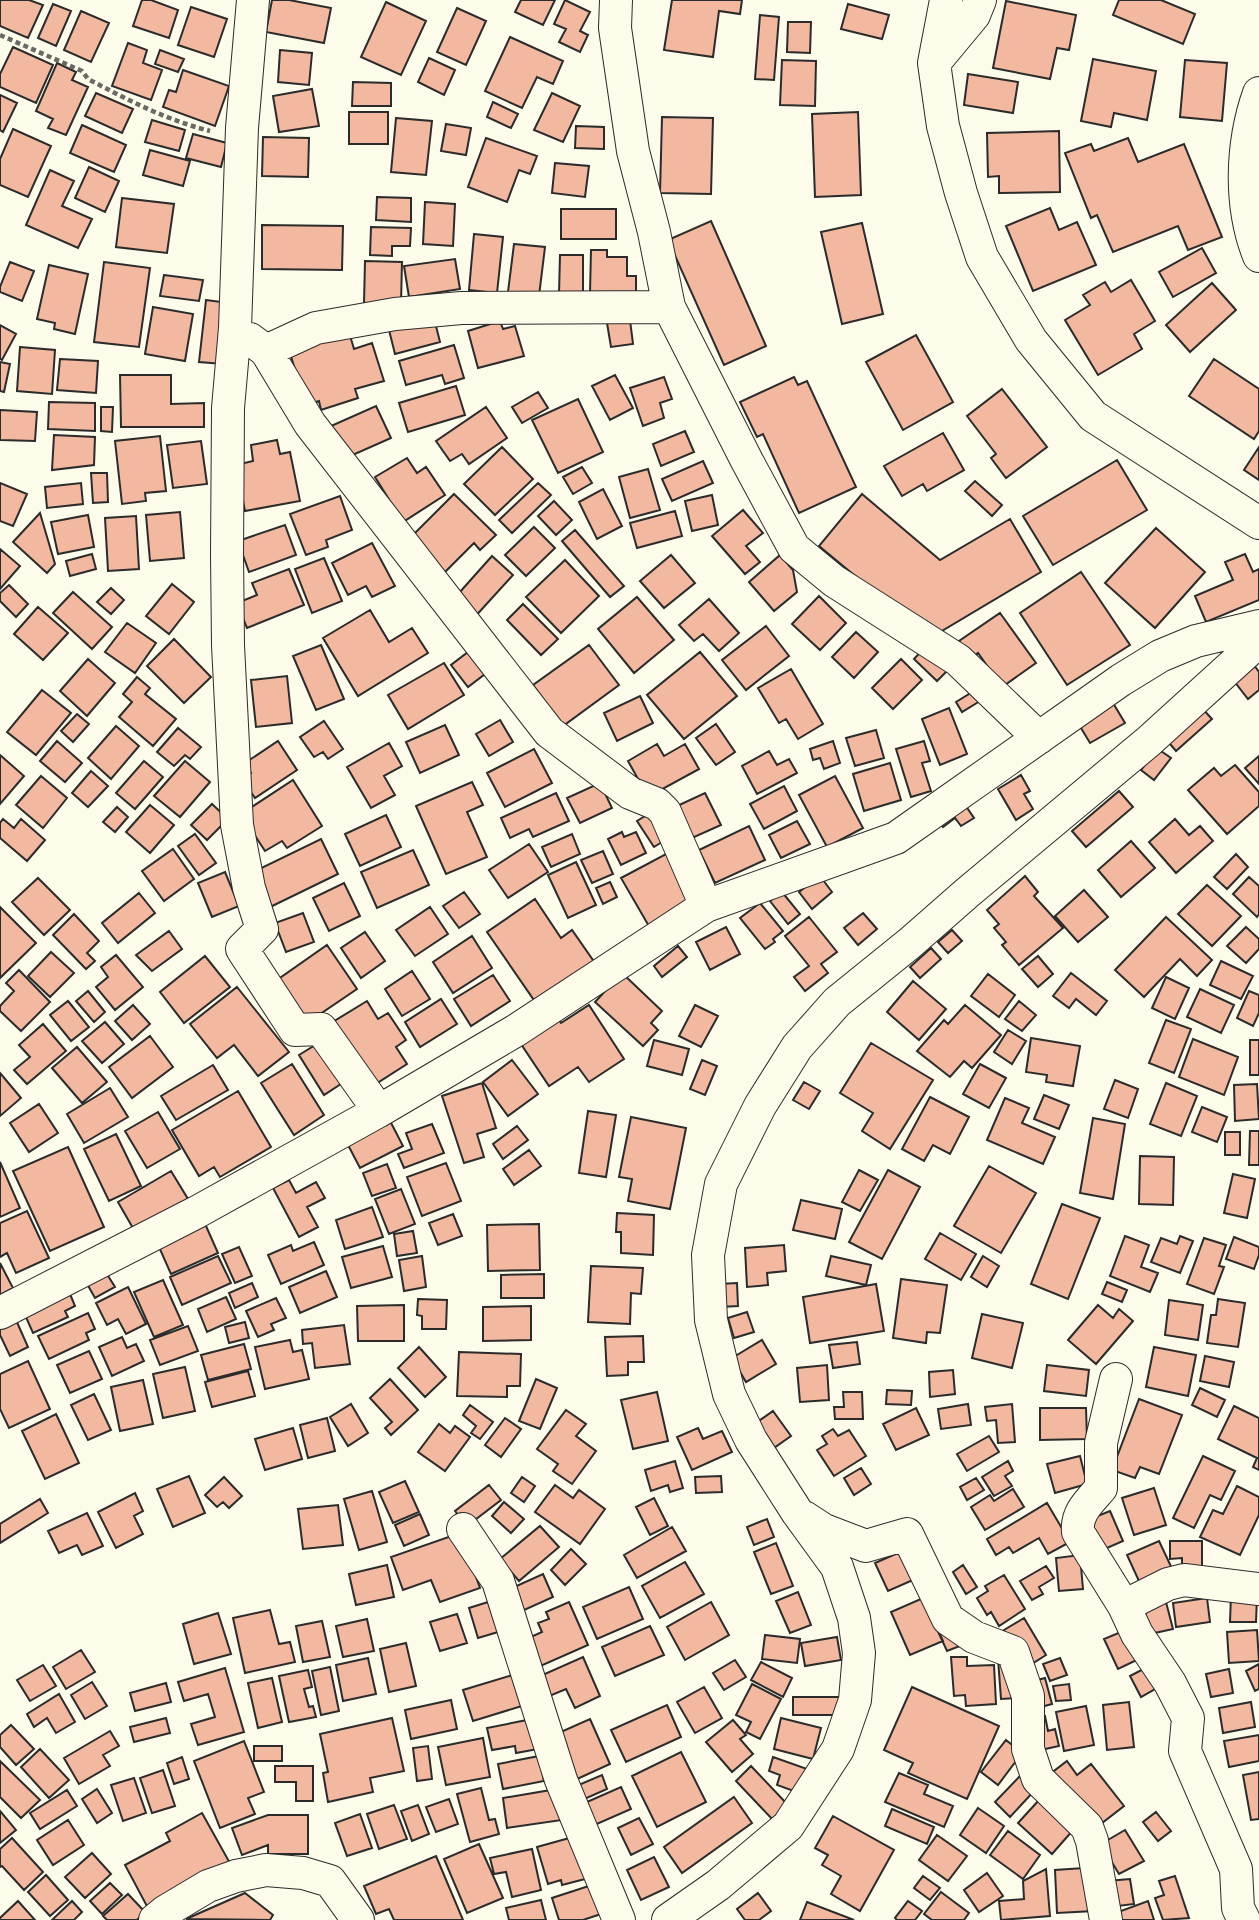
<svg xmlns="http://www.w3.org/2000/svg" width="1259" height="1920" viewBox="0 0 1259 1920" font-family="Ubuntu,sans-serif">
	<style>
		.building { fill: #f2b8a0; stroke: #2b2b2b; stroke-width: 2 }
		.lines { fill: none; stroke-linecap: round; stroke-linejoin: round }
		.street-casing { stroke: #2b2b2b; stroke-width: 34 }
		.path { stroke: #6a6964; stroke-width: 4.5; stroke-dasharray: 5 3.5; stroke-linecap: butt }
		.street { stroke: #fdfbea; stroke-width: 32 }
	</style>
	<rect width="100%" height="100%" fill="#fdfbea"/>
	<path class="building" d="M0,0H29L43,5L28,38L0,26Z
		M142,0H151L178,10L169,38L133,26Z
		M272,0H289L331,8L324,43L266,32Z
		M521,0H555L543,25L515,12Z
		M565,0L590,12L580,31L588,35L580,52L559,42L566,29L554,24Z
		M672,0H742L740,14L719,11L713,57L664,50Z
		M1119,0H1161L1195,14L1183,44L1113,15Z
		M1006,1L1076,15L1069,50L1057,48L1050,79L993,68Z
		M386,2L426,21L401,75L361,57Z
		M53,4L71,11L56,46L38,38Z
		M848,4L889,15L882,39L841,29Z
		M191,7L227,19L214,57L178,45Z
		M457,8L486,21L466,65L437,52Z
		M81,11L109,23L91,62L64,50Z
		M760,15L779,17L774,80L755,79Z
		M788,22H811L810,53L787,52Z
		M510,37L563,61L553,84L537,77L522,108L485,91Z
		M128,43L147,50L143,63L162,70L151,100L112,86Z
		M13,47L53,65L36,103L0,87V74Z
		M160,50L184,59L178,72L155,64Z
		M280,50L312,53L309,85L278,82Z
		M429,58L455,70L444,95L418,82Z
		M1093,59L1156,71L1147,120L1114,113L1111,127L1081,121Z
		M782,60L816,61L815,106L780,105Z
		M1185,60L1227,63L1222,121L1180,117Z
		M57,63L76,72L72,80L88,87L66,135L48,128L53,119L36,111Z
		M183,70L229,86L215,126L163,107L169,90L176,92Z
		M968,74L1018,82L1013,113L964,105Z
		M353,82L391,83V106H352Z
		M312,89L319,126L279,132L273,96Z
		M96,93L133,109L122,133L85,116Z
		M552,93L580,106L563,142L534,130Z
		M0,95L17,103L3,132L0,130Z
		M493,102L518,114L511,128L487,117Z
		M349,112H388V144H349Z
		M858,112L861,195L815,197L812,114Z
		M662,117L713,118L711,194L660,193Z
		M396,118L432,121L426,175L391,172Z
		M152,120L185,130L179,151L145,142Z
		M446,124L471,128L466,155L441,151Z
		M82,125L126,145L114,172L70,153Z
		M576,126L604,127V149L575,148Z
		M13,129L51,146L28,197L0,185V159Z
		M1059,131L1060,192L999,193V176L988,177L987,133Z
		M193,134L227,143L221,167L186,158Z
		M263,137L309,138L308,177L262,176Z
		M486,138L537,156L530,174L519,170L507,202L468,187Z
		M1128,138L1138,162L1184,144L1222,237L1188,250L1178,226L1113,252L1097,215L1091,218L1065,153L1091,144L1094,151Z
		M150,150L190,161L183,186L143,175Z
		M555,163L589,166L585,197L552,193Z
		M89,167L119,181L105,212L75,198Z
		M50,170L74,181L62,206L92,219L78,248L26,225Z
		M377,197L411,198V222L376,220Z
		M122,198L174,204L167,253L116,247Z
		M425,202L455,204L453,246L423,244Z
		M1050,208L1059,230L1077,222L1096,265L1033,291L1006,226Z
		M561,209H616V239H561Z
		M711,221L766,346L724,365L668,240Z
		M862,223L883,314L842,324L821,232Z
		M262,225L343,226L342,270L262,269Z
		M371,227L411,228L410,246H392V256L370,255Z
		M474,234L503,237L497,293L469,290Z
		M514,244L545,247L539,296L508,292Z
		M1202,248L1216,273L1173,297L1159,272Z
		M591,250H607V257H627V276H636V293H590Z
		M560,255H583V294H559Z
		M455,259L460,289L409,297L404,266Z
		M365,261L402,262L401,304L364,303Z
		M10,262L34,271L22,301L0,292V287Z
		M104,262L150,268L139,347L94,342Z
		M49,265L88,274L75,334L54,329L55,323L37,319Z
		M164,275L203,280L199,301L160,296Z
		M1131,280L1155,321L1134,334L1142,349L1098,375L1065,320L1090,305L1083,295L1105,282L1111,292Z
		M1212,283L1236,310L1190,352L1166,325Z
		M206,300L229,303L223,364L199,362Z
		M153,307L193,314L185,361L145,354Z
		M411,320L413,328L435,322L440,342L395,354L388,326Z
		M630,320L633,344L611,347L607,323Z
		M500,321L503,329L515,326L524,356L478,368L468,331Z
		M0,325L16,334L2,360L0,359Z
		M349,332L354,349L372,343L384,381L355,389L358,398L321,410L319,401L306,405L289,350Z
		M916,335L953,402L903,430L866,362Z
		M454,345L464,378L445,384L442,375L406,385L399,361Z
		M20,347L55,350L52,394L17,391Z
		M60,359L98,361L96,393L57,390Z
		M1214,359L1259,389V431L1254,439L1189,396Z
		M0,362L10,364L4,392L0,391Z
		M120,375H171V404L204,403V427H121Z
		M615,375L633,408L610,420L592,386Z
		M664,377L672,399L660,403L664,418L643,426L630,388Z
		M794,377L798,385L807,381L856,487L799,513L763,434L757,437L740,402Z
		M456,386L465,415L408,432L399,403Z
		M1002,389L1047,447L1006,478L991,458L996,454L967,416Z
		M538,392L548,408L522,423L512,407Z
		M578,399L603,452L558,473L532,420Z
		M49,402L95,403V431L48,429Z
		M376,406L391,438L346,458L331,426Z
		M101,407H113L112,432L101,431Z
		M486,407L507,438L469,464L462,454L450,461L436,441Z
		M0,410L37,412L35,441L0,440Z
		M685,431L694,452L661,466L653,444Z
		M943,433L964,470L927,491L923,484L902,496L884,466Z
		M54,435L95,437L94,465L52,470Z
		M160,436L166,491L145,493L146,501L122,504L115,441Z
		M277,440L280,454L290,452L300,501L245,511L236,465L253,461L251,445Z
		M201,441L207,484L173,488L167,445Z
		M502,447L533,479L495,515L464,484Z
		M1259,447V480L1244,470Z
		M407,458L417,473L426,467L445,495L403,522L375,477Z
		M1117,460L1147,510L1053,565L1023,516Z
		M703,461L713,483L672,501L662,479Z
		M582,467L592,483L573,494L563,477Z
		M648,469L660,510L630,518L619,477Z
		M91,473H107L108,502L93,503Z
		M975,481L1002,505L992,516L965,491Z
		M0,483L27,494L13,526L0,521Z
		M81,483L83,504L47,508L45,487Z
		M538,483L551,495L512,533L499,520Z
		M603,489L622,526L597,539L579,502Z
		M454,494L496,535L480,550L474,543L444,573L409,539Z
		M862,494L940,560L1010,519L1041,572L930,638L819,546Z
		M712,495L718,525L692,531L685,501Z
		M340,496L352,530L326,540L328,547L306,555L290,514Z
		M554,501L572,520L556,535L538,516Z
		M743,510L763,533L746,546L760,562L745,574L712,536Z
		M675,511L682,536L637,548L630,523Z
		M180,512L184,558L150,561L146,515Z
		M40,513L55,564L47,573L13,542Z
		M88,515L94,547L58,554L51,522Z
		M136,516L139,569L108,571L105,518Z
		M285,525L296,555L249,572L238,541Z
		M534,527L555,548L526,576L505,555Z
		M1156,528L1205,572L1155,628L1105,583Z
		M575,530L624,586L610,597L562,541Z
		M372,543L395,586L372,597L366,586L348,595L332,563Z
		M0,549L20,566L0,589Z
		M92,554L96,569L70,576L66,561Z
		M1245,554L1253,572L1259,569V600L1206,622L1195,596L1233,580L1225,562Z
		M671,555L695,583L664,608L640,581Z
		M780,555L793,570L797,592L774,611L749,582Z
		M492,556L513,575L472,620L451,602Z
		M324,558L342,601L312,613L295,569Z
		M565,560L599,596L561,633L526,597Z
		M289,569L304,605L247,628L237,603L257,595L252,583Z
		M1081,572L1130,645L1067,685L1020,613Z
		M172,584L194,602L169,634L146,616Z
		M9,585L28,604L16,617L0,601V593Z
		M111,588L124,600L111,614L97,602Z
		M73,592L112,627L92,649L53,613Z
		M819,596L846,623L820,650L792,624Z
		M637,597L674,640L634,673L598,629Z
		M709,599L739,633L719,651L703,634L694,641L679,625Z
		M523,604L558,639L541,655L507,620Z
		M38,607L68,633L43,660L14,634Z
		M370,610L389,642L412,628L428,653L358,696L323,638Z
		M1000,613L1036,663L1002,687L978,653L971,658L959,641Z
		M127,623L156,643L135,673L105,652Z
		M766,626L789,656L746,690L722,660Z
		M856,632L878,652L854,678L832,657Z
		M174,639L211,677L184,703L147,666Z
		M321,645L344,699L316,710L293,656Z
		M589,645L619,685L563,726L533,685Z
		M926,646L949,669L937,681L914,659Z
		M468,652L485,674L468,687L451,665Z
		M700,652L737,696L684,739L647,695Z
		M88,659L115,683L87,716L60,691Z
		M901,659L922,680L893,709L872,688Z
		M444,663L464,695L408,729L388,695Z
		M1254,665L1259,672V690L1248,699L1234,681Z
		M791,669L823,724L798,739L786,719L779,723L758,688Z
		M287,676L292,723L256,727L251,680Z
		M137,677L150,688L145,694L176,719L153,746L119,717L132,702L123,694Z
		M42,690L71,713L36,755L7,732Z
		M974,691L980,701L962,712L956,702Z
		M640,696L653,723L617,741L604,713Z
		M1113,703L1125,723L1090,743L1078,723Z
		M1200,706L1212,719L1176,751L1165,738Z
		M949,708L967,754L940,765L922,719Z
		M77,714L89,724L73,742L61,731Z
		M500,720L513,742L489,756L476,734Z
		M324,721L343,749L328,759L323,752L314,757L300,737Z
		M716,724L735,752L716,765L696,738Z
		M445,725L459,755L420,773L406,742Z
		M116,726L139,746L111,779L88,758Z
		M178,728L201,747L190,759L185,755L174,766L157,752Z
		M876,730L884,758L855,766L846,738Z
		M57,741L82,763L65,782L40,761Z
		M278,741L297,770L255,798L242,779L251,773L245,763Z
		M833,741L840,763L824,769L820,758L813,760L810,749Z
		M924,741L930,761L922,763L931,791L911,797L896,749Z
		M389,743L402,766L384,776L395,795L371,808L347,767Z
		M657,744L664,756L685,744L699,769L648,797L628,761Z
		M534,749L552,783L505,807L487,773Z
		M1158,749L1171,758L1154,780L1141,770Z
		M769,751L777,765L789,759L797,773L757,794L742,766Z
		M0,755L24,776L0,804Z
		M1259,756V784L1245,768Z
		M144,761L163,777L135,809L116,793Z
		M185,761L210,782L180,817L154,796Z
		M890,763L901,800L864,811L853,774Z
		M1235,765L1259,792V806L1227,834L1188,790L1214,768L1221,776Z
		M91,771L108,786L88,807L72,793Z
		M1021,775L1030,791L1024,794L1033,809L1016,820L998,789Z
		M41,776L67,798L43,828L16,805Z
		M835,776L863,828L827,847L799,795Z
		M293,780L322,826L287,848L282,841L265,851L241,814Z
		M472,782L483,805L467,812L487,857L446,874L416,806Z
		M600,783L612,808L580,823L567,798Z
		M784,786L797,811L764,829L750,804Z
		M1119,791L1133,807L1086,847L1072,831Z
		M556,793L569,821L533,837L529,829L510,838L501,818Z
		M705,793L721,825L692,838L677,806Z
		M961,799L974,818L961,826L955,818L943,827L936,816Z
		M212,804L228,819L207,840L191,825Z
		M150,805L174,825L150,853L126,832Z
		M117,807L128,817L115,832L103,822Z
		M653,811L670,837L654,847L637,821Z
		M386,815L401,847L360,866L345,834Z
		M3,819L14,828L21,819L45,840L27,861L0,838V823Z
		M1175,819L1189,835L1200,826L1213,841L1176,873L1149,842Z
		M797,821L810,844L781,858L769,835Z
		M749,826L765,860L715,883L699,850Z
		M622,832L624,837L636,832L646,853L621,865L608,839Z
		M195,834L216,863L199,875L178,846Z
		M572,834L580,854L551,867L542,847Z
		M321,839L338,874L262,911L253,872Z
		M1131,841L1155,868L1121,897L1098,870Z
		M529,844L548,872L508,898L489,870Z
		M173,849L194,879L164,901L142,871Z
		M413,850L429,885L377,908L361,872Z
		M603,851L613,874L592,883L581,860Z
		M666,854L694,904L650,928L621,878Z
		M1236,854L1248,867L1227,889L1214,877Z
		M576,862L596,905L568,918L548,875Z
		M225,872L239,906L212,917L198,883Z
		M820,876L832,892L812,909L799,892Z
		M1025,876L1038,892L1034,896L1063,928L1019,965L1002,945L1006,942L994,928L999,924L987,910Z
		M1249,877L1259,886V914L1257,917L1233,894Z
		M38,878L70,910L44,935L12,902Z
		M610,882L617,897L603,904L596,888Z
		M344,883L360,916L329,931L313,898Z
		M1207,885L1241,916L1212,946L1178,914Z
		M1084,890L1108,917L1078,942L1055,916Z
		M464,892L480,914L459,928L443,906Z
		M782,892L800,914L788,924L770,901Z
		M139,893L155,913L118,943L102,923Z
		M535,899L561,938L572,930L595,963L536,1003L487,932Z
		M760,903L783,931L773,939L775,942L765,949L740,918Z
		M0,907L36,943L0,978Z
		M430,907L448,934L415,956L396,930Z
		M303,913L314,942L286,952L275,923Z
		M863,913L877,929L858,945L844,928Z
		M74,914L99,941L87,953L95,961L86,969L53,935Z
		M809,917L837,952L821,964L828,973L805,991L794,977L809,966L785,936Z
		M1166,917L1212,960L1197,976L1180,959L1144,997L1115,970Z
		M726,927L740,954L710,970L696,942Z
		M1246,927L1259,939V949L1246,963L1227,946Z
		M952,930L962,941L948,953L938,942Z
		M169,931L182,949L152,971L136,955Z
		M365,932L385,961L361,978L341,948Z
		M472,936L492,968L453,993L433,962Z
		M327,945L357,989L307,1023L277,980Z
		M678,946L687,957L662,977L654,966Z
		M931,948L941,959L920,978L910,967Z
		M51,952L74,973L50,997L28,976Z
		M116,955L143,987L115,1010L96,987L108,977L101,967Z
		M205,956L230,987L184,1023L160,992Z
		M1038,956L1053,974L1038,987L1022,969Z
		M1221,961L1253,976L1241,999L1210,985Z
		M19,970L50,1002L21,1031L0,1011V1006L14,991L6,983Z
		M412,971L430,999L402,1016L385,989Z
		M622,973L662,1011L651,1023L658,1030L643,1046L595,1002Z
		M1071,973L1107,1001L1096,1015L1076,999L1069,1008L1053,996Z
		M988,974L1015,995L999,1017L971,996Z
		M493,975L510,1001L471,1026L454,999Z
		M1166,977L1189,988L1175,1019L1152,1008Z
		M913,981L946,1009L919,1040L887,1012Z
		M237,987L289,1052L258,1076L234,1045L217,1058L190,1024Z
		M1200,989L1234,1005L1221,1033L1187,1017Z
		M88,991L105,1012L94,1022L76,1001Z
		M1249,991L1259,995V1013L1253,1026L1237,1018Z
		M441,999L457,1024L420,1047L405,1022Z
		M68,1001L89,1027L71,1041L50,1015Z
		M367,1001L378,1019L388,1013L406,1040L396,1047L407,1064L371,1087L331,1023Z
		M1019,1001L1036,1015L1022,1031L1005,1019Z
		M133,1005L150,1024L132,1040L115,1021Z
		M589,1005L624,1059L589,1082L578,1067L549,1086L521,1044L559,1020L561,1023Z
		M695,1005L718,1016L701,1047L679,1036Z
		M965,1005L1001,1035L972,1068L964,1061L950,1077L917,1051L944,1020L948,1024Z
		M1166,1020L1191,1029L1174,1073L1149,1063Z
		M105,1022L124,1044L102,1063L82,1041Z
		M43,1024L66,1051L27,1084L14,1070L30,1057L19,1045Z
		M1008,1030L1026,1041L1012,1064L994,1052Z
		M150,1036L173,1067L132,1098L109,1067Z
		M1031,1038L1080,1046L1073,1086L1046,1082L1047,1075L1026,1072Z
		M325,1039L350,1078L324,1095L299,1055Z
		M1193,1039L1238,1057L1224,1095L1179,1077Z
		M654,1040L689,1049L682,1075L647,1066Z
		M1250,1040H1259V1075H1250Z
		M871,1043L933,1080L890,1149L862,1131L873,1113L840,1093Z
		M77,1047L107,1082L82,1103L52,1068Z
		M512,1060L538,1094L508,1116L483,1082Z
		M702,1060L717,1066L705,1095L690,1089Z
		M292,1064L324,1115L294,1135L261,1083Z
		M980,1064L1006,1078L989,1108L963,1094Z
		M213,1065L228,1090L176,1120L161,1096Z
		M0,1073L21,1098L0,1116Z
		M1115,1080L1138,1089L1128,1118L1104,1109Z
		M804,1082L820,1091L809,1109L793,1100Z
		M482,1083L496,1128L477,1134L484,1157L464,1163L442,1096Z
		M1166,1083L1197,1096L1181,1136L1150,1124Z
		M1257,1084L1259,1119L1235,1121L1234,1085Z
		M110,1088L128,1117L84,1143L67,1114Z
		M238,1091L271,1147L220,1177L214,1167L199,1176L172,1130Z
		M1044,1095L1069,1105L1059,1129L1034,1119Z
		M930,1097L969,1117L950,1154L933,1145L924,1161L902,1149Z
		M1005,1098L1029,1108L1022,1123L1055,1137L1043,1164L987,1140Z
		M39,1104L58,1133L29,1152L10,1123Z
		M1202,1107L1227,1117L1217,1142L1192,1132Z
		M588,1111L616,1115L606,1177L579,1173Z
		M158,1112L180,1149L147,1168L125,1131Z
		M388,1117L403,1146L360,1168L347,1143Z
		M631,1117L686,1128L670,1209L628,1201L632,1179L619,1177Z
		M1093,1118L1125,1124L1113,1199L1080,1193Z
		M432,1124L444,1153L404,1168L398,1154L412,1149L406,1133Z
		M517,1126L528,1140L503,1159L493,1144Z
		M1250,1131H1259V1165H1249Z
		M1225,1132H1240V1155H1225Z
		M116,1134L141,1186L109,1201L84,1149Z
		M68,1147L104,1227L50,1251L13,1171Z
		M529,1150L541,1166L514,1185L503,1169Z
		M1140,1156L1174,1157L1173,1205L1139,1204Z
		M0,1162L20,1208L0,1217Z
		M446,1163L461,1201L422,1216L407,1177Z
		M387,1164L396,1188L372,1196L363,1173Z
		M989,1166L1036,1193L1001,1253L954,1226Z
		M859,1170L878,1180L860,1211L842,1202Z
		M888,1170L920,1187L882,1259L849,1242Z
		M171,1171L188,1199L134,1230L118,1202Z
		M1233,1174L1255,1179L1247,1218L1224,1213Z
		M289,1180L296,1193L316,1182L325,1198L307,1207L318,1227L299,1237L273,1188Z
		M401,1189L415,1224L389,1234L375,1199Z
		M801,1200L842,1209L835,1239L793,1230Z
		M1062,1204L1100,1218L1068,1299L1031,1284Z
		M372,1207L383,1237L345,1249L336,1220Z
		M27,1211L49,1258L16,1273L7,1253L0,1257V1223Z
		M617,1213L654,1215L653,1255L621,1253V1232H616Z
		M453,1214L462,1236L438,1245L429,1223Z
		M202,1217L218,1253L171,1274L155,1238Z
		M539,1224L540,1270L488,1271L487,1225Z
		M413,1231L417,1253L397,1256L394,1234Z
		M940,1233L976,1254L961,1280L925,1259Z
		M1125,1236L1149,1245L1141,1267L1158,1273L1150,1292L1110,1276Z
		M1180,1236L1193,1241L1180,1273L1151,1262L1161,1238L1177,1244Z
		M1234,1237L1259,1247V1255L1254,1269L1226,1259Z
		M1204,1238L1226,1245L1219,1266L1224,1267L1214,1294L1187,1284Z
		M314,1242L324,1265L281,1284L268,1255L291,1245L293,1251Z
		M784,1245L786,1271L767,1273L768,1285L747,1287L745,1248Z
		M383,1246L392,1277L351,1288L342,1257Z
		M239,1247L252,1276L235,1283L222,1254Z
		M218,1256L231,1283L182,1305L170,1277Z
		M422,1256L426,1287L404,1291L399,1260Z
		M831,1256L871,1265L866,1285L826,1276Z
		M983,1256L999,1266L987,1287L971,1277Z
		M0,1263L13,1288L0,1295Z
		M591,1266L643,1268L641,1294L631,1293L630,1324L588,1322Z
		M105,1271L115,1287L95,1298L86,1282Z
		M326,1271L337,1297L300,1313L289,1287Z
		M544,1274V1298H501V1275Z
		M901,1279L947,1285L940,1333L927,1332L926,1343L893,1338Z
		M163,1280L183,1325L154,1337L134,1292Z
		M1107,1282L1127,1290L1122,1302L1102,1294Z
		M252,1283L258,1297L235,1308L229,1293Z
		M737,1283L738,1306L720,1307L719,1284Z
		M876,1284L884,1331L810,1343L803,1297Z
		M128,1287L146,1324L126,1334L118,1319L107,1325L96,1303Z
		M70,1294L75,1306L65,1311L68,1317L33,1333L25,1315Z
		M226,1297L236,1319L207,1332L198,1309Z
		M276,1298L286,1318L271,1324L274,1330L258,1337L246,1311Z
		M418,1299L447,1300L446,1329H422V1316L417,1315Z
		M1218,1299L1245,1303L1238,1347L1207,1343L1211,1315H1216Z
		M1169,1300L1203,1305L1198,1340L1165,1335Z
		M404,1305V1341H358L357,1306Z
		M1098,1305L1113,1318L1119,1309L1133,1321L1096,1364L1068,1340Z
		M531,1306V1340L483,1341V1307Z
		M747,1312L754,1332L734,1338L728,1318Z
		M88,1313L95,1329L86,1333L89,1340L49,1359L38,1336Z
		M982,1314L1023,1323L1012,1368L972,1358Z
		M16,1320L28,1347L10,1356L0,1335V1327Z
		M245,1322L249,1338L229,1343L225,1327Z
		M344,1325L350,1364L315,1368L312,1343L303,1344L302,1330Z
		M188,1326L198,1351L160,1365L150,1340Z
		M643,1336L644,1362H628V1375L607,1376L605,1337Z
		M122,1337L127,1348L136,1344L144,1361L112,1376L99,1347Z
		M290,1340L293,1352L302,1350L309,1379L265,1389L255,1347Z
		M762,1340L776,1364L746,1382L732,1358Z
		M857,1342L860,1364L833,1368L829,1345Z
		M244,1344L251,1369L208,1380L201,1355Z
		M419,1347L446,1377L425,1397L398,1368Z
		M1154,1347L1196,1355L1188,1396L1146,1387Z
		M89,1351L102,1379L70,1393L57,1365Z
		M459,1352L521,1354L520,1386H507V1397L457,1396Z
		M1205,1356L1234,1362L1229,1387L1200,1381Z
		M28,1361L50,1409L9,1428L0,1409V1374Z
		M827,1365L829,1400L800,1402L797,1368Z
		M1047,1365L1089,1370L1086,1396L1044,1391Z
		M185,1367L195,1411L163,1418L153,1374Z
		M953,1370L955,1394L930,1397L929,1372Z
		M248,1371L255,1396L212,1407L205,1382Z
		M390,1379L418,1410L391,1435L385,1428L392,1422L370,1398Z
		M536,1379L557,1388L540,1429L519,1421Z
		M143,1380L153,1424L120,1431L111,1387Z
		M1200,1388L1225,1400L1217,1417L1192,1405Z
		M887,1390L912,1391L911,1405L886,1404Z
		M657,1392L668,1441L633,1449L621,1400Z
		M843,1392H862L863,1419H835L834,1407H844Z
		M94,1394L111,1430L88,1440L71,1405Z
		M1139,1399L1182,1415L1159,1474L1140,1467L1135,1478L1112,1470Z
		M351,1404L368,1433L348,1446L330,1417Z
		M968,1404L971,1425L941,1429L938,1409Z
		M1012,1404L1015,1442L998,1443L996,1420L987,1421L985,1407Z
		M470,1405L493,1422L480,1439L471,1433L476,1426L463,1415Z
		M1234,1406L1259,1418V1470L1253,1467L1257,1458L1218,1439Z
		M916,1408L929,1435L896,1450L883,1424Z
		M1040,1408H1086L1087,1439L1040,1440Z
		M566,1410L586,1424L576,1436L596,1451L572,1484L553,1471L558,1464L537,1449Z
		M773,1411L791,1436L771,1450L753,1425Z
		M56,1414L79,1463L45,1479L22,1431Z
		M327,1418L335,1451L308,1458L300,1425Z
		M505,1418L521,1429L501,1457L485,1445Z
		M439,1424L450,1433L455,1426L470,1437L445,1471L418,1452Z
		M293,1428L302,1459L265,1470L255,1439Z
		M698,1428L703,1439L722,1431L732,1452L692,1470L677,1437Z
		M833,1429L838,1436L849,1430L866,1456L834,1476L817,1450L827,1444L822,1436Z
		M989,1436L999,1452L967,1471L957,1454Z
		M1080,1456L1087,1484L1055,1493L1047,1464Z
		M1203,1456L1235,1471L1221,1500L1210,1495L1194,1528L1173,1518Z
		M675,1461L683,1488L670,1492L668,1485L651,1491L645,1470Z
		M1008,1461L1013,1471L1005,1476L1012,1486L994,1496L982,1477Z
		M861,1468L871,1484L854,1495L844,1478Z
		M189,1476L205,1513L173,1527L157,1489Z
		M721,1476L722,1492L696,1493L695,1477Z
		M224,1477L242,1496L229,1508L223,1502L217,1507L205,1495Z
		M522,1477L535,1486L524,1502L511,1493Z
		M976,1478L984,1490L967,1500L960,1487Z
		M405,1481L419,1512L393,1523L379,1492Z
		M489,1485L501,1500L467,1526L455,1511Z
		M555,1485L573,1498L579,1490L605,1509L580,1544L535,1512Z
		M1237,1486L1259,1497V1515L1240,1555L1200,1537L1213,1510L1223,1514Z
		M1154,1488L1166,1525L1134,1535L1122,1498Z
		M1013,1489L1024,1507L985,1530L971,1507L990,1495L994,1501Z
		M372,1491L387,1542L359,1550L344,1499Z
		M135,1493L143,1511L134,1516L143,1534L116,1548L98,1512Z
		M654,1498L668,1526L650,1535L636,1507Z
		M40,1499L48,1513L0,1543V1524Z
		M504,1502L524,1519L511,1533L492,1516Z
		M1047,1503L1070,1542L1048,1554L1039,1538L1013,1553L1009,1547L996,1555L987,1539Z
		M338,1505L343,1545L303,1549L298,1509Z
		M1110,1511L1123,1541L1098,1552L1085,1521Z
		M87,1513L103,1546L82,1555L77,1545L59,1553L48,1531Z
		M420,1514L429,1535L404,1546L395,1525Z
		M767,1519L774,1537L754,1545L747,1527Z
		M540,1526L559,1547L519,1581L500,1559Z
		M672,1527L686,1551L637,1578L624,1555Z
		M460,1533L480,1588L440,1602L431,1580L403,1590L391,1557Z
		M1159,1541L1176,1577L1144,1592L1127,1555Z
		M1170,1541H1202V1573H1182V1558L1170,1559Z
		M776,1543L793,1586L771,1594L754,1552Z
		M571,1549L586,1564L565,1585L551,1570Z
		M900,1552L913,1580L888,1591L875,1563Z
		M1080,1555L1083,1589L1059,1591L1056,1558Z
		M685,1562L704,1594L660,1618L642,1586Z
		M387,1565L394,1597L356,1605L349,1574Z
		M963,1565L977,1587L966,1594L953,1572Z
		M1046,1566L1054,1578L1039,1587L1043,1594L1032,1600L1020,1581Z
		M543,1574L553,1597L522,1611L512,1588Z
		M1004,1575L1025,1609L999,1626L991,1612L987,1615L977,1598L988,1591L985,1586Z
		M629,1587L643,1619L597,1639L583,1607Z
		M798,1592L811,1625L790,1633L776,1601Z
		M1231,1595L1257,1596L1256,1622H1230Z
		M923,1598L943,1641L910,1655L891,1612Z
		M1207,1598L1210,1622L1176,1627L1173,1603Z
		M488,1602L498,1632L478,1638L469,1608Z
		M569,1602L588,1645L536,1668L524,1640L542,1632L538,1623L549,1619L546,1612Z
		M711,1602L729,1635L685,1660L667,1627Z
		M1166,1602L1173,1629L1150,1634L1144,1607Z
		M270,1610L279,1644L290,1642L295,1662L245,1673L233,1618Z
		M218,1613L231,1654L194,1664L183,1624Z
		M457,1614L467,1643L440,1651L430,1622Z
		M1024,1618L1046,1655L1027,1667L1004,1630Z
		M367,1619L374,1651L343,1657L336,1626Z
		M322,1621L330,1657L303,1662L296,1626Z
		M650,1626L664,1655L615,1676L602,1647Z
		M936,1627L960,1646L947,1651Z
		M1128,1629L1141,1658L1118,1669L1104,1639Z
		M1257,1630L1259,1661L1229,1663L1227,1632Z
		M765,1635L800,1639L797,1663L762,1659Z
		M837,1637L841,1660L805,1666L801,1643Z
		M406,1643L416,1686L389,1692L380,1649Z
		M81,1650L95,1672L66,1689L53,1667Z
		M583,1657L600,1696L575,1708L566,1689L547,1697L538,1677Z
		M951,1657H967V1666L994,1665L996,1704L966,1706L965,1695L954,1696Z
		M368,1658L376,1694L343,1701L336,1665Z
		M1015,1658L1017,1698L1001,1699L998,1659Z
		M1060,1658L1067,1675L1050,1681L1043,1664Z
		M735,1660L746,1677L724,1690L713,1673Z
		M761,1662L792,1678L783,1697L751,1680Z
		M1259,1664V1689L1255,1691L1246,1671Z
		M43,1665L56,1686L30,1701L17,1680Z
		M1151,1665L1162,1685L1141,1697L1130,1676Z
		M330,1667L339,1711L321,1715L312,1671Z
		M225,1668L244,1732L198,1745L191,1724L215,1717L208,1694L184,1701L178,1682Z
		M1229,1669L1233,1693L1211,1697L1206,1674Z
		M308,1670L312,1687L304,1689L309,1707L313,1706L316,1717L289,1722L279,1676Z
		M516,1674L525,1705L473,1721L463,1690Z
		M272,1678L282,1722L258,1728L248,1683Z
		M1045,1678L1052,1704L1037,1708L1030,1682Z
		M92,1682L107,1706L85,1719L71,1695Z
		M166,1683L171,1702L135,1711L130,1693Z
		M752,1684L781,1699L760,1739L746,1732L751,1722L736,1715Z
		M1069,1684L1071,1700L1056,1701L1053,1686Z
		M704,1687L722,1718L695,1733L677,1702Z
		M912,1687L999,1726L967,1799L908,1773L913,1763L884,1750Z
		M59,1694L75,1722L56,1733L47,1718L34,1727L27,1714Z
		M793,1697H840V1715H793Z
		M451,1700L457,1729L411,1739L405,1710Z
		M1129,1702L1134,1747L1107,1750L1103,1705Z
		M1251,1702L1255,1727L1223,1733L1219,1708Z
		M667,1705L681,1737L626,1762L611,1730Z
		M1086,1706L1094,1745L1064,1751L1056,1712Z
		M1045,1716L1048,1731L1055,1729L1059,1746L1036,1751L1029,1720Z
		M166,1718L170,1733L134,1742L130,1727Z
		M392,1718L404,1771L370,1778L373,1792L328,1802L323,1773L328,1772L320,1734Z
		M781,1718L821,1728L813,1759L774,1749Z
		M532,1719L538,1749L516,1753L515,1746L492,1750L487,1728Z
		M590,1719L610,1764L575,1780L554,1735Z
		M733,1720L746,1735L740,1739L753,1754L732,1772L706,1742Z
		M11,1725L34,1749L16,1765L0,1747V1735Z
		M110,1731L119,1746L103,1755L110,1766L79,1784L64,1758Z
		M1259,1735V1761L1229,1767L1224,1741Z
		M483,1738L490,1777L446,1785L438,1747Z
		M1006,1740L1022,1753L998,1785L981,1772Z
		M244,1741L264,1792L248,1798L255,1814L220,1828L194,1761Z
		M254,1746H282V1761H254Z
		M428,1746L432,1779L417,1781L413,1748Z
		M40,1749L69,1780L49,1798L21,1767Z
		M681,1752L706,1802L657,1827L632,1776Z
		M539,1756L544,1781L503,1789L498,1764Z
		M182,1757L189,1779L174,1784L167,1763Z
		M773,1757L810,1770L802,1794L777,1785L780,1775L769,1771Z
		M0,1761L40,1800L21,1818L0,1797Z
		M1067,1761L1077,1775L1091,1764L1124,1806L1093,1830L1050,1774Z
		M275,1766H313V1801H296V1782H275Z
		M751,1766L788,1805L773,1820L736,1781Z
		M163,1770L175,1806L152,1813L140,1778Z
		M1259,1772V1819L1251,1820L1243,1775Z
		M899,1773L928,1785L924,1794L953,1806L944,1827L885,1802Z
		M602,1775L607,1789L580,1801L574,1787Z
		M1020,1776L1035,1790L1010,1817L995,1802Z
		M134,1778L146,1813L123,1821L111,1785Z
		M621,1787L631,1809L590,1827L580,1805Z
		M481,1788L489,1820L495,1819L499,1834L470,1842L457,1794Z
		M97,1789L112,1813L97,1823L82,1799Z
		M557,1789L562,1820L507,1828L503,1798Z
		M67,1790L77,1806L40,1829L30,1813Z
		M734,1797L752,1823L682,1873L664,1847Z
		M449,1799L458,1824L436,1832L426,1807Z
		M1040,1799L1074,1829L1052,1854L1018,1823Z
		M394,1805L407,1839L379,1849L367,1814Z
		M418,1805L429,1834L412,1841L401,1811Z
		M978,1808L1004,1826L986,1853L960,1835Z
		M892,1809L934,1827L927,1844L885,1826Z
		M0,1811L16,1830L0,1843Z
		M1156,1812L1171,1831L1158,1841L1143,1822Z
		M202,1813L231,1865L149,1910L125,1865L170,1841L166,1833Z
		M360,1814L372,1848L347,1856L335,1823Z
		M268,1815H308V1854H268V1845L242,1855L232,1828Z
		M833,1816L894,1850L860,1911L831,1894L841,1876L822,1865L828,1855L815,1848Z
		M639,1818L653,1844L631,1855L618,1828Z
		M68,1820L84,1845L53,1865L37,1840Z
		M1125,1830L1144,1861L1119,1874L1101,1844Z
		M1008,1831L1040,1855L1023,1879L990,1855Z
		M937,1835L967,1856L948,1881L919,1860Z
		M573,1837L585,1879L562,1885L561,1880L548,1884L537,1847Z
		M12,1838L43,1872L24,1890L2,1866L0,1867V1849Z
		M479,1844L503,1898L467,1913L444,1859Z
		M532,1849L541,1890L512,1897L506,1872L494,1874L490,1858Z
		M92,1853L111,1874L85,1898L65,1877Z
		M436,1856L463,1920H394L389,1909L376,1914L364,1886Z
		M654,1857L669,1887L641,1900L627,1870Z
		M1084,1868L1094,1911L1057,1913L1055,1870Z
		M1046,1869L1050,1916L1001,1920L999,1901L1024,1899L1023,1881Z
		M987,1873L1003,1896L979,1912L964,1890Z
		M46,1875L68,1900L50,1916L28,1892Z
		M923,1876L940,1888L930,1900L914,1888Z
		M1175,1876L1189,1918L1163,1920L1155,1898L1164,1895L1159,1881Z
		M1130,1879L1134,1904L1110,1907L1107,1881Z
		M601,1882L610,1911L583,1920H559L552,1898Z
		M110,1883L122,1895L102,1914L90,1901Z
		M941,1892L969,1913L964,1920H932L924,1914Z
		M245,1893L273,1915L270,1920L186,1919Z
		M758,1893L771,1911L759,1920H745L737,1909Z
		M128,1894L145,1912L137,1920H107L103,1916Z
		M541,1900L546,1920H509L506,1908Z
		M18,1901L35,1920H0V1918Z
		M72,1901L82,1912L74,1920H52Z
		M908,1901L922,1911L915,1920H897L895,1918Z
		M1148,1901L1154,1920H1112L1110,1915Z
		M807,1902L854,1920H800Z"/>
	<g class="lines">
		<defs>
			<path id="street" d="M253,0L242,128L235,328L228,408L227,555L228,645L237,825L249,888L262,929L242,949L295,1030L321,1029L379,1111
				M616,0L615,28L633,151L654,232L669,307L747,461L794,548L834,581L958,660L1039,738
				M946,0L934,63L943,126L961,193L982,257L1031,340L1093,416L1259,523
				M935,62L974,15L980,0
				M1259,93C1241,144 1239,206 1259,256
				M250,339L266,351L316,328L395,314L461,308L669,307
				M266,351L310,424L549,732L630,793L657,804L665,812L706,906
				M0,1313L197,1212L379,1111L515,1031L706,906L896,838L1121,680L1160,656L1196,641L1259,626
				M1116,1379L1101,1443V1488C1089,1502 1076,1513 1078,1532L1124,1606L1137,1634L1170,1683L1188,1718L1185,1751L1236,1869L1238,1908L1244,1920
				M804,1517L824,1530L866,1546L907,1534L948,1619L974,1637L1013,1652L1028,1696V1749L1038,1779L1087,1827L1092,1841L1106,1920
				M463,1529L498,1581L561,1780L619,1920
				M1124,1606L1168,1584L1184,1580L1259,1589
				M155,1920L166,1911L208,1886L236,1876L266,1870L303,1873L330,1881L358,1920
				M668,1920L718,1885L788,1826L838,1749L855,1700L859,1653L854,1618L837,1567L797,1512L751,1440L729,1394L711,1320L708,1255L721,1184L760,1106L797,1047L837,1002L910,943L967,893L1149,741L1259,641"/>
		</defs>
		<use href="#street" class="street-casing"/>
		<path class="path" d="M0,35L82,71L88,79C128,100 166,120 210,131"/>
		<use href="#street" class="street"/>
	</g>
</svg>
